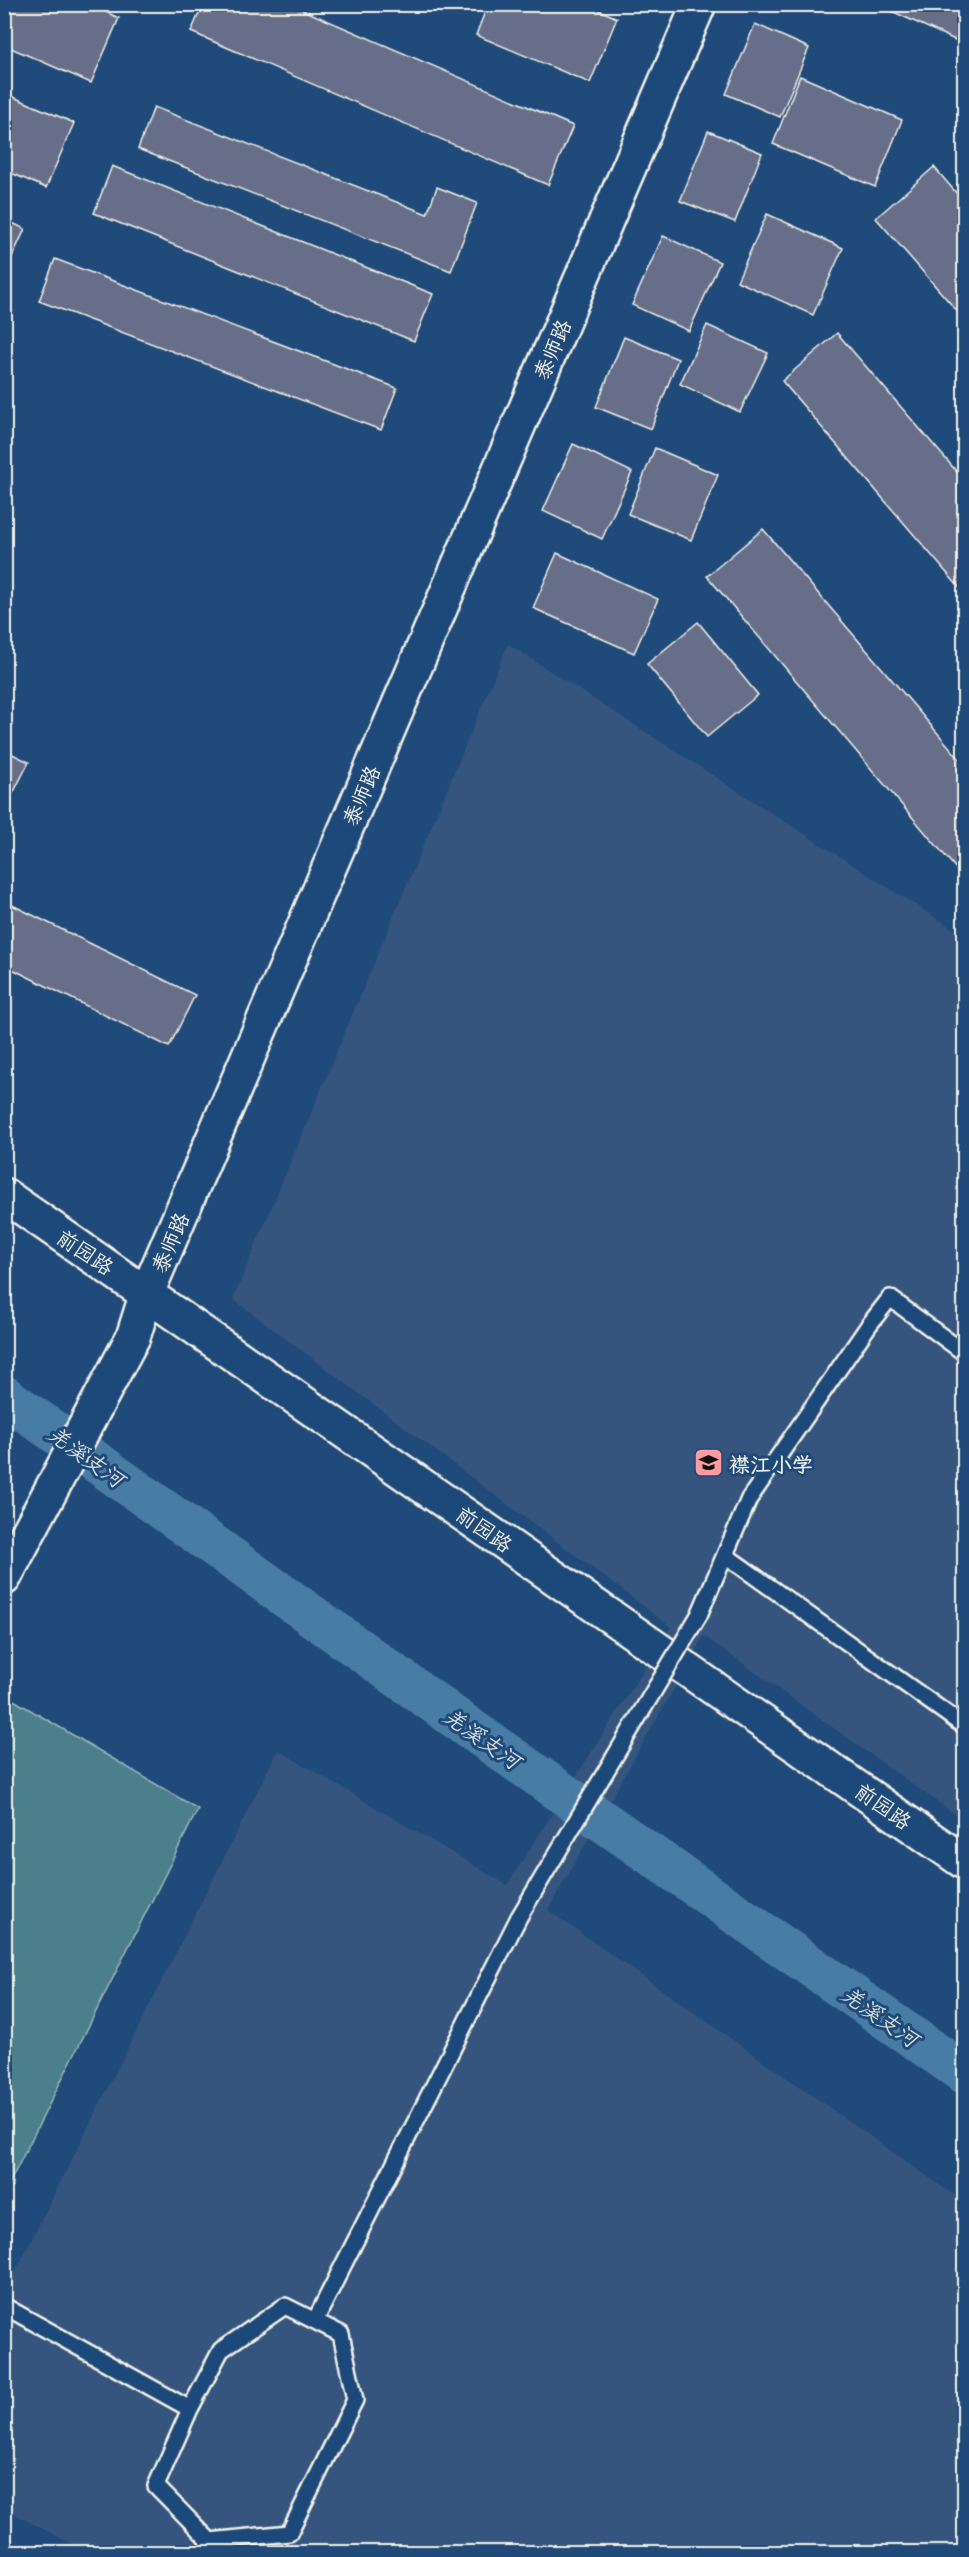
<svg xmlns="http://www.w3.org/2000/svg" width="969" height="2557" viewBox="0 0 969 2557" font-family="'Playpen Sans','LXGW WenKai TC',sans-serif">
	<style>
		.built { fill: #34557e }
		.green { fill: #4c7f8c; stroke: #a0b8ba; stroke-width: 1.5 }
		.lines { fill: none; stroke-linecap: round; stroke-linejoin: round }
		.canal { stroke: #487ba5; stroke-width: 42 }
		.building { fill: #666e89; stroke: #f4f1e8; stroke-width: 1.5 }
		.service-casing { stroke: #f4f1e8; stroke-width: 20 }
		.tertiary-casing { stroke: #f4f1e8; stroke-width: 38 }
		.service { stroke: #1f4a7a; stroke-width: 15 }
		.tertiary { stroke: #1f4a7a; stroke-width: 33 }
		.service-bridge-casing { stroke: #f4f1e8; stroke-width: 20; stroke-linecap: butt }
		.service-bridge { stroke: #1f4a7a; stroke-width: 15 }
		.labels { text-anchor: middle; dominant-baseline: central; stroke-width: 6; stroke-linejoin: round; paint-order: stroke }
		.street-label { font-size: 21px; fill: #f4f1e8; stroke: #1f4a7a }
		.poi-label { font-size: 21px; font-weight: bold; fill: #f4f1e8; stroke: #1f4a7a; text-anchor: start }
		.water-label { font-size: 22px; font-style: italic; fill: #dadfde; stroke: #1f4a7a }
	</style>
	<rect width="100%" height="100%" fill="#1f4a7a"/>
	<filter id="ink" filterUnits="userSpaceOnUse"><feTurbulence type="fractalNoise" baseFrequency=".0167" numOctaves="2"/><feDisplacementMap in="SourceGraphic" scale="12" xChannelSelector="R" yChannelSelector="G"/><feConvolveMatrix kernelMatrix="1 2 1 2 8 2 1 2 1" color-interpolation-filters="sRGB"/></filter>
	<g filter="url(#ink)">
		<path class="built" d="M508,644L964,936V1821L704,1636L548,1910L964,2202V2552H87L5,2509L4,2294L278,1750L507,1885L671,1627L233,1299Z"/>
		<path class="green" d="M5,1695L198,1809L5,2192Z"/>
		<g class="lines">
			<path class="canal" d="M4,1396L475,1732L964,2073"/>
		</g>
		<path class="building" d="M4,4H89L119,18L91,83L4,45Z
			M203,4H289L573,126L548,185L191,32Z
			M488,4H586L617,18L590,83L476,35Z
			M876,4H964V19L955,40Z
			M755,24L809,48L780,117L726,94Z
			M800,76L902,120L875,187L773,144Z
			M4,93L74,123L46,188L4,170Z
			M154,107L427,214L437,187L477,203L451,271L138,149Z
			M708,131L762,153L735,222L680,201Z
			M112,166L433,294L414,341L94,213Z
			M934,167L964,202V319L876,218Z
			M767,214L843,248L813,315L737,281Z
			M4,219L25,229L4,274Z
			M663,236L720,262L689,331L632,305Z
			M55,259L397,388L381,430L39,301Z
			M707,325L768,353L740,412L680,384Z
			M837,333L964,480V593L782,381Z
			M624,337L678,359L651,429L596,407Z
			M573,444L632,472L602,539L543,511Z
			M655,448L718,475L691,540L628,514Z
			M763,529L964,764V878L707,576Z
			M557,553L658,599L634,653L533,608Z
			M698,622L758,695L707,737L647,664Z
			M4,750L29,762L4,811Z
			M4,901L195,995L169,1047L4,965Z"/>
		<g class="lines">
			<defs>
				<path id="service" d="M725,1555L964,1726
					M699,1615L749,1499L869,1325L890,1298L963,1352L964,1351
					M4,2306L190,2409
					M315,2321L519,1917
					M206,2552L210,2541L156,2486L190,2409L221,2350L285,2306L341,2334L355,2400L289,2533L210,2541"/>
				<path id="tertiary" d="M4,1195L964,1862
					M4,1578L133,1337L147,1293L699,4"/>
			</defs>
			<use href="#service" class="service-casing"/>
			<use href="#tertiary" class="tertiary-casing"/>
			<use href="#service" class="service"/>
			<use href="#tertiary" class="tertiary"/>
			<defs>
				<path id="service-bridge" d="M519,1917L699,1615"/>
			</defs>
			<use href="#service-bridge" class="service-bridge-casing"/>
			<use href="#service-bridge" class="service-bridge"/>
		</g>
	</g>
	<defs>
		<symbol id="school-square" viewBox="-11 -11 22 22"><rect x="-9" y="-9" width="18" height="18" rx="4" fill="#ff9aa2" stroke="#1f4a7a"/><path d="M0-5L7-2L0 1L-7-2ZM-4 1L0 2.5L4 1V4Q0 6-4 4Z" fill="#111"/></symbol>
	</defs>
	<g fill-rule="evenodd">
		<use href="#school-square" x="692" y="1446" width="33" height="33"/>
	</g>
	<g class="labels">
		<g class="street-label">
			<text transform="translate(551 349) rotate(-67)">泰师路</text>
			<text transform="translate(360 795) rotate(-67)">泰师路</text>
			<text transform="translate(169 1242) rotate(-67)">泰师路</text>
			<text transform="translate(86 1251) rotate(34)">前园路</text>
			<text transform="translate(485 1528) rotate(35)">前园路</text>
			<text transform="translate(884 1805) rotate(35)">前园路</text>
		</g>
		<g class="poi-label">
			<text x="729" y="1463">襟江小学</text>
		</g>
		<g class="water-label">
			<text transform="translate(87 1455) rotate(36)">羌溪支河</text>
			<text transform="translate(483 1737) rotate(35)">羌溪支河</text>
			<text transform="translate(881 2015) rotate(35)">羌溪支河</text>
		</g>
	</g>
	<rect width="969" height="2557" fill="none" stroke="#1f4a7a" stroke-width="24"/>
	<rect x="12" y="12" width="945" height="2533" fill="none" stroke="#f4f1e8" stroke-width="2" filter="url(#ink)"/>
</svg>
